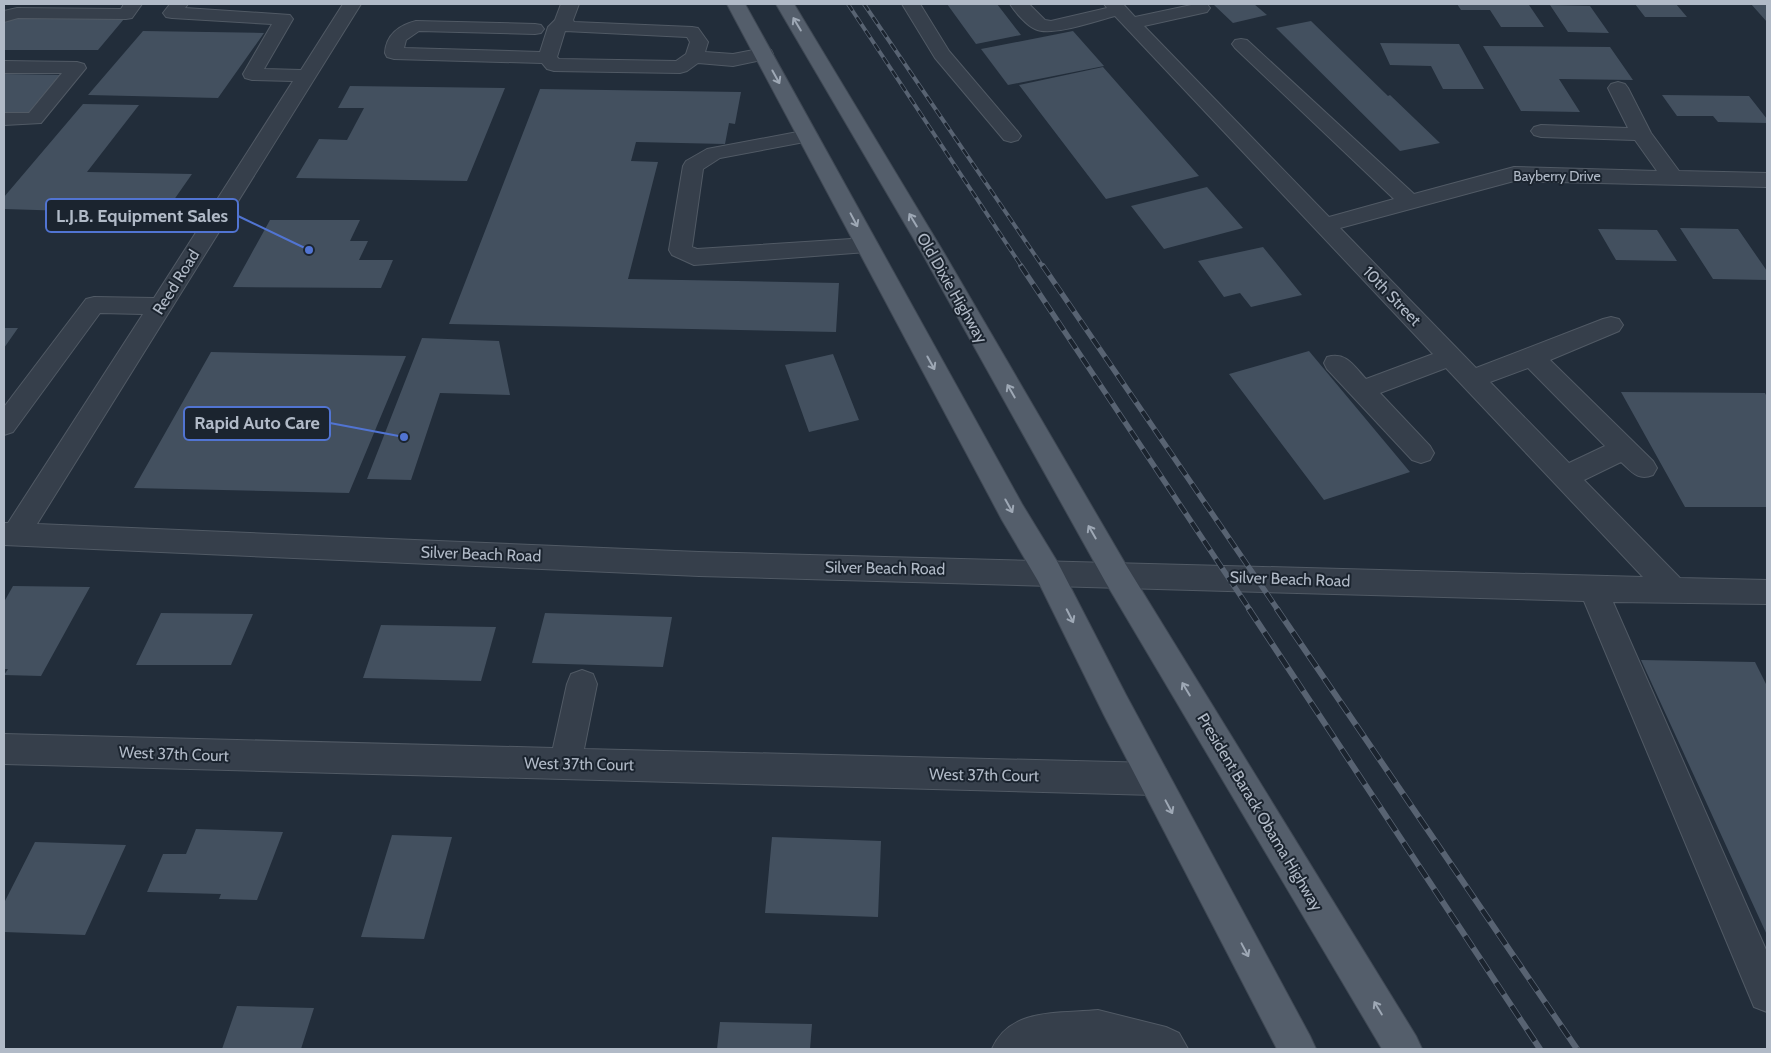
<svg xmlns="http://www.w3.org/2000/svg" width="1771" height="1053" viewBox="0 0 1771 1053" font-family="Cabin,sans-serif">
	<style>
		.building { fill: #43505f }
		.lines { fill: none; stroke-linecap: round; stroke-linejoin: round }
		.minor-casing { stroke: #515a65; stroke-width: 2 }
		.major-casing { stroke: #3f4854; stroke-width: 2 }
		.minor { fill: #363f4b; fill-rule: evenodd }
		.major { fill: #545e6b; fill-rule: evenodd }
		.rail-far2-casing { stroke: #586372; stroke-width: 4 }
		.rail-far1-casing { stroke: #586372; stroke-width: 5.5 }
		.rail-casing { stroke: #586372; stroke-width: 6 }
		.rail-far2 { stroke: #1b242f; stroke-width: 2.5; stroke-dasharray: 8; stroke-linecap: butt }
		.rail-far1 { stroke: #1b242f; stroke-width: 4; stroke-dasharray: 11; stroke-linecap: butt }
		.rail { stroke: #1b242f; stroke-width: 4.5; stroke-dasharray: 14; stroke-linecap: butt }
		.oneway { stroke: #9ea8b5 }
		.labels { text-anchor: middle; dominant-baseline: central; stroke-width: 4; stroke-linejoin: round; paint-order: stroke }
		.far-street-label { font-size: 14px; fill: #b1bac7; stroke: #1b242f }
		.street-label { font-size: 16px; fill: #b1bac7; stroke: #1b242f }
		.leader { fill: none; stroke: #5174d2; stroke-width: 2 }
		.callout-dot { fill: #5174d2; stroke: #1b242f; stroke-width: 2 }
		.callout { fill: #1b242f; stroke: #5174d2; stroke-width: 2 }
		.callout-label { font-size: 18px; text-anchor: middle; font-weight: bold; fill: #b1bac7 }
	</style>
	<rect width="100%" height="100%" fill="#222d3a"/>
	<path class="building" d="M947,4H997L1021,35L976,44Z
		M1213,4H1254L1267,15L1233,23Z
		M1457,4L1529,5L1544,27H1501L1490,10H1461Z
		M1635,4H1676L1687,17H1645Z
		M1751,4H1767V22Z
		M1550,5L1590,6L1609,33L1568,32Z
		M4,19H124L98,50H4Z
		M1311,21L1388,96L1390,95L1440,143L1400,151L1276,28Z
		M143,31L264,33L218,98L88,95Z
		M1073,31L1104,66L1008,85L981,49Z
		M1380,43L1459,44L1484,89H1443L1431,66L1390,65Z
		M1483,46L1610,47L1633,80L1559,79L1580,112L1521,111Z
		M1103,67L1199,176L1106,199L1019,85Z
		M4,74L68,75L36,113L4,112Z
		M350,86L505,88L467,181L296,178L319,139L347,140L364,108H338Z
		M540,89L741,92L735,124L729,123L725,144L636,142L631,161L658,162L628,279L839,283L836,332L449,324Z
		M1662,95L1749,96L1767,119V123L1718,122L1713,116H1677Z
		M83,104L139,105L87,172L192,174L164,214L4,209V197Z
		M1207,187L1243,228L1164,249L1131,206Z
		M270,220H360L350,241H368L359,260H393L381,288L233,287Z
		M1680,228L1738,229L1767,271V280L1713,279Z
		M1598,229L1657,230L1677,261L1616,260Z
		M1263,247L1302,295L1251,307L1240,293L1224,297L1198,261Z
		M4,328H18L4,348Z
		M422,338L499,341L510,395L440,393L411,480L367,479Z
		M1309,351L1410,472L1324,500L1229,374Z
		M211,352L406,356L349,493L134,488Z
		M833,354L859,420L809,432L785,365Z
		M1621,392L1765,393L1767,397V507H1685Z
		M13,586L90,587L41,676L4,675L8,669H4V602Z
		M161,613L253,614L231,665H136Z
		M545,613L672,617L663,667L532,663Z
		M381,625L496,627L481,681L363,678Z
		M1641,660L1755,662L1767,686V935Z
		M196,829L283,832L257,900L219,899L221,894L147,892L163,854H186Z
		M392,835L452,837L424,939L361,937Z
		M772,837L881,841L878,917L765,913Z
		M35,842L126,845L85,935L4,932V903Z
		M237,1006L314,1008L301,1049H222Z
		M720,1022L812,1024L810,1049H717Z"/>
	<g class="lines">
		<defs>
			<path id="minor" d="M124,4H142L132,18L126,19L18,18L4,22V11L17,8L121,9Z
				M170,4H188L185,8L290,15L293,19L264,69L301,70L343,4H361L37,524L699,552L1643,577L1446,368L1380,393L1430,446L1434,453L1430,460L1421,463L1412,460L1327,369L1324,363L1327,357C1346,351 1354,366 1366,379L1433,354L1115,16C1096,21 1051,37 1035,29C1026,25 1015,12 1010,4H1029L1045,20L1051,21L1107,8L1104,4H1123L1135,17L1196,4H1207L1210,8L1207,12L1144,26L1329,217L1394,199L1235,48L1232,44L1235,40L1241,39L1247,40L1414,194L1514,167L1657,171L1635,140L1541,137L1534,135L1531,131L1534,127L1541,125L1628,128L1608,88L1611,84L1618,82L1625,84L1628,88L1651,133L1679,171L1767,173V187L1514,181L1340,228L1476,368L1603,319L1611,317L1619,319L1623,325L1619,331L1550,360L1653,461L1657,468L1653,475C1638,481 1632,472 1621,462L1584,480L1680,578L1767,580V604L1613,602L1767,952V1012L1754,1007L1584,601L699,576L4,545V523H8L143,314L100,313L13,432L4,435V407L86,299L94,297L154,298L293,81L252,80L245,78L243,74L272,24L172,18L166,17L163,13ZM1528,368L1605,446L1569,463L1490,382Z
				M561,4H579L573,20L574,22L692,27L698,28L708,42L705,52L733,54L764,48L771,50L773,54L771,58L733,66L698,63L687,71L680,73L554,71L547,69L542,63L394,59L387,57L385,53C386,35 399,25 416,21L535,24L541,25L544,29L541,33L535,34L419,31L406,40L404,48L540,52L548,27L555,20ZM565,31L687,37L690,42L686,54L676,61L559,59L557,57Z
				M902,4H920L949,51L1018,132L1021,136L1018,140L1011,142L1004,140L935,58Z
				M4,61L77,62L84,64L86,68L41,123L4,125V113H29L62,73H4Z
				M808,130L815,132L818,136L815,140L720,158L703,169L692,247L697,249L867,238L875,240L878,245L875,250L867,252L694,265L672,255L669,250L683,166L686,161L707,149Z
				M582,670L593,674L597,684L584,749L1154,763L1165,768L1170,779L1165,790L1154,795L4,764V734L553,748L567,684L571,674Z
				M1098,1010L1166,1027L1179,1033L1188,1049H1105L1098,1048L992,1049C1010,1007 1060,1014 1098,1010Z"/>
			<path id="major" d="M727,4H745L1022,504L1058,563L1126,695L1310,1036L1316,1049H1277L1104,715L1038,581L1002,520Z
				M776,4H794L944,253L1126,565L1416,1036L1422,1049H1382L1106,583L922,253Z"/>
		</defs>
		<use href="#minor" class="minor-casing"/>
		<use href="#major" class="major-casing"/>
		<use href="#minor" class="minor"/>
		<use href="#major" class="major"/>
		<defs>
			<path id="rail-far2" d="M848,4L1022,267
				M864,4L1043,267"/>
			<path id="rail-far1" d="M1021,266L1250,610
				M1043,266L1278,610"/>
			<path id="rail" d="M1249,609L1540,1049
				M1277,609L1577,1049"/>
		</defs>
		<use href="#rail-far2" class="rail-far2-casing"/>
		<use href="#rail-far1" class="rail-far1-casing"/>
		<use href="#rail" class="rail-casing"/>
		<use href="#rail-far2" class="rail-far2"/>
		<use href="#rail-far1" class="rail-far1"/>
		<use href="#rail" class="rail"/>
	</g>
	<defs><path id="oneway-shaft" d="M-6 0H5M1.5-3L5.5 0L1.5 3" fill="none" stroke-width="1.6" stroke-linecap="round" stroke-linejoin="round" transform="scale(1.25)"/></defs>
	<g class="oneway">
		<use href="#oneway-shaft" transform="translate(797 24) rotate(-121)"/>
		<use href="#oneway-shaft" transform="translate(776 77) rotate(61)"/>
		<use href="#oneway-shaft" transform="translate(854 220) rotate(62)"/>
		<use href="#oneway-shaft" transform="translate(913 220) rotate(-121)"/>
		<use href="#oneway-shaft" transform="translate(931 363) rotate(61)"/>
		<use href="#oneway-shaft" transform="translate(1011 391) rotate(-120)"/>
		<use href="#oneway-shaft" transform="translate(1009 506) rotate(61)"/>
		<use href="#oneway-shaft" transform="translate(1092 532) rotate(-120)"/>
		<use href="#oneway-shaft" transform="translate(1070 616) rotate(63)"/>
		<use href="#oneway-shaft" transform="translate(1186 689) rotate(-121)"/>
		<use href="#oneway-shaft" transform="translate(1169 807) rotate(62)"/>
		<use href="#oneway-shaft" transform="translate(1245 950) rotate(62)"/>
		<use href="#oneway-shaft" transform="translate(1378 1008) rotate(-121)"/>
	</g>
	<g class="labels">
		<g class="far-street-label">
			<text x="1557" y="176">Bayberry Drive</text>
		</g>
		<g class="street-label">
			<text transform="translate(176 282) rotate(-58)">Reed Road</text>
			<text transform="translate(952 288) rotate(60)">Old Dixie Highway</text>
			<text transform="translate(1392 296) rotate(46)">10th Street</text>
			<text transform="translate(481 554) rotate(2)">Silver Beach Road</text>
			<text transform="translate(885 568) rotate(1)">Silver Beach Road</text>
			<text transform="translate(1290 579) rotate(2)">Silver Beach Road</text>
			<text transform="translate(174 754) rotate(2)">West 37th Court</text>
			<text transform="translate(579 764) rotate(1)">West 37th Court</text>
			<text transform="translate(984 775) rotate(1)">West 37th Court</text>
			<text transform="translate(1260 812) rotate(59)">President Barack Obama Highway</text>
		</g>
	</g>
	<path class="leader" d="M309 250L238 216M404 437L330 423"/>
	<g class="callout-dot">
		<circle cx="309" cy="250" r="5"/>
		<circle cx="404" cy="437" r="5"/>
	</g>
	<g class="callout">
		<rect x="46" y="199" width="192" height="33" rx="5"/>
		<rect x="184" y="407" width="146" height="33" rx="5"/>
	</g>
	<g class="callout-label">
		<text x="142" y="222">L.J.B. Equipment Sales</text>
		<text x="257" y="429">Rapid Auto Care</text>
	</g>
	<rect width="1771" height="1053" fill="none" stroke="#b1bac7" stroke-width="10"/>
</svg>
